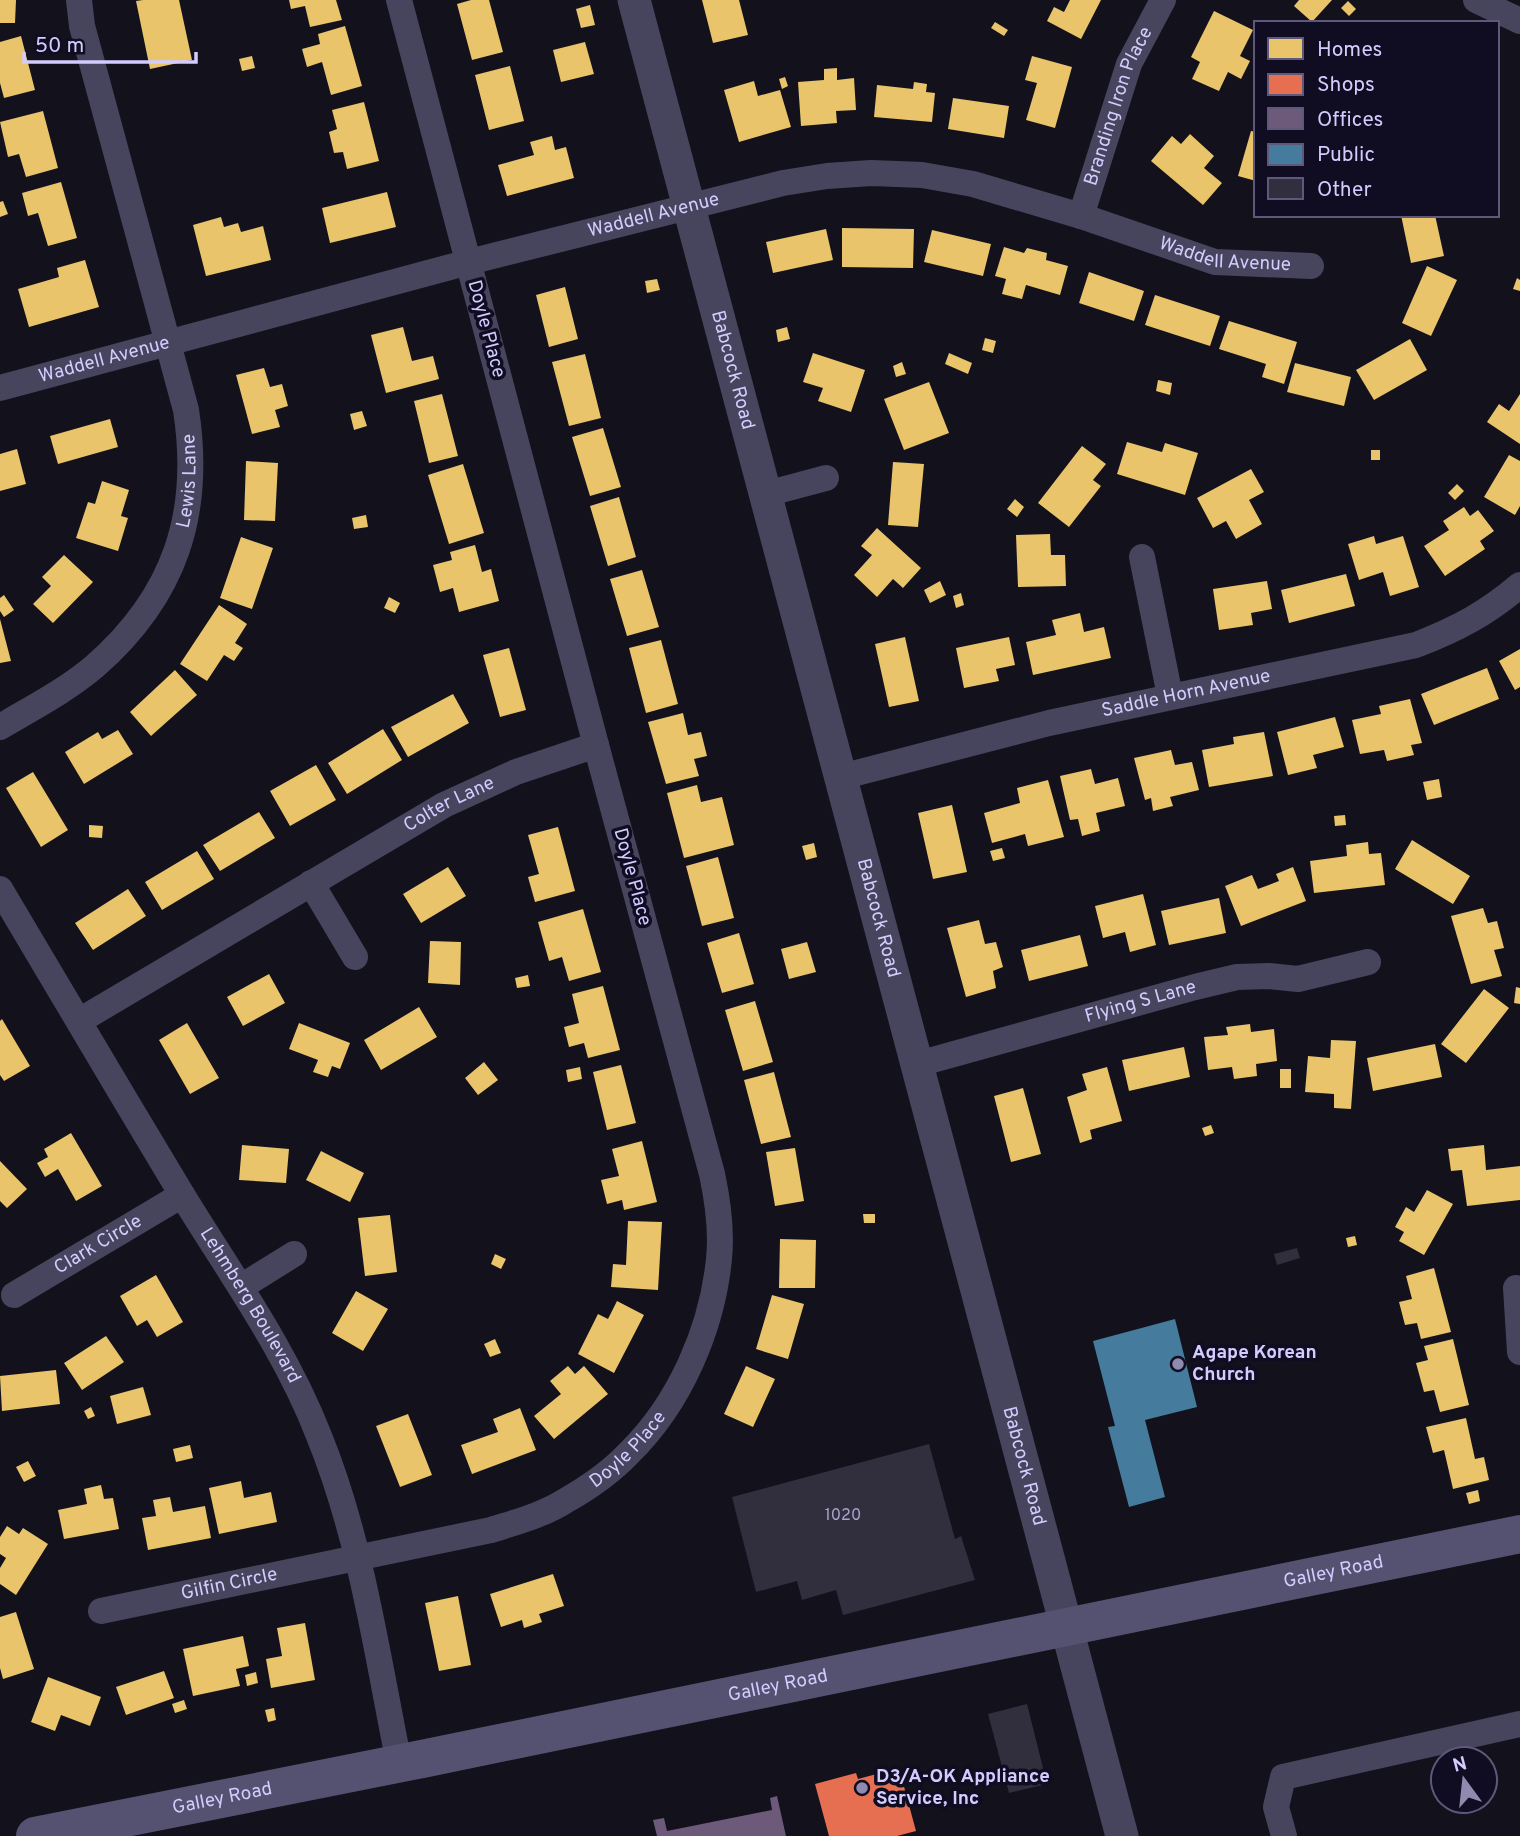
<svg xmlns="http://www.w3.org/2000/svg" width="1520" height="1836" viewBox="0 0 1520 1836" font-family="Overpass,sans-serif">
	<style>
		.homes { fill: #e9c46a }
		.shops { fill: #e76f51 }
		.offices { fill: #6d597a }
		.public { fill: #457b9d }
		.building { fill: #312e3e }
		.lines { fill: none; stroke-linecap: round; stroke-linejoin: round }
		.minor { stroke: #46455d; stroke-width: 26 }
		.tertiary { stroke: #46455d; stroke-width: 33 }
		.secondary { stroke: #545270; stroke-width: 38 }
		.poi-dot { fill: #8f8bb0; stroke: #100c21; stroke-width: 2.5 }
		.labels { text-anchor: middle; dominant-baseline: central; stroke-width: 7; stroke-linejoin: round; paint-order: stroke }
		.number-label { font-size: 16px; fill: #aaa4cf }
		.street-label { font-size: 19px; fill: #d2ccff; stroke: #100c21 }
		.poi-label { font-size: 19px; font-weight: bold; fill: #d2ccff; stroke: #100c21; text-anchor: start }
	</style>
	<rect width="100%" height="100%" fill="#13111c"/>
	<path class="homes" d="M0,0H16L15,23H0Z
		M143,0H179L192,60L150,69L136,1Z
		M289,0H336L342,20L310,27L305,6L291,9Z
		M471,0H489L503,52L472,60L457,4Z
		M702,0H739L748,35L713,43Z
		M1070,0H1101L1081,39L1047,21L1054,7L1064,12Z
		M1299,0H1332L1312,22L1294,6Z
		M1348,1L1356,9L1349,16L1341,8Z
		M590,5L595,25L581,28L576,9Z
		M1214,11L1253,30L1240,56L1250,61L1241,79L1228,72L1219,91L1192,79L1200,62L1191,57Z
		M995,22L1008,30L1004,36L991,28Z
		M345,26L362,86L331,95L322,62L307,67L302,49L320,44L318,34Z
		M21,36L35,90L4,98L0,83V42Z
		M585,42L594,74L561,82L553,50Z
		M252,56L255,68L242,71L239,59Z
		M1032,56L1072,67L1055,128L1026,120L1037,83L1025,80Z
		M510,66L524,121L489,130L475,75Z
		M837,68V80L854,78L856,110L836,111L837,123L801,126L798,82L824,80V69Z
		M785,77L788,86L782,89L779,79Z
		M754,81L758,96L780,90L791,127L739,142L724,90Z
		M914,82L927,84L926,92L935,93L932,122L874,117L877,85L913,89Z
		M953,98L1009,106L1004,138L948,129Z
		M364,102L379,161L347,169L343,152L334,153L329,132L337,129L332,110Z
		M43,111L58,168L26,177L19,154L8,157L0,122Z
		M1251,131L1256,132V181L1238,176Z
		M1190,134L1214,156L1204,168L1222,183L1203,205L1151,161L1172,136L1181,144Z
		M552,136L555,150L566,147L574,178L507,196L498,165L534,155L530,142Z
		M61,182L77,238L48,246L38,213L28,216L22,193Z
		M387,192L396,227L330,243L322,208Z
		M3,201L8,214L0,217V202Z
		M1401,215H1435L1444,256L1411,263Z
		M221,217L224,227L238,223L241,232L263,226L271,260L206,276L193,225Z
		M842,228L914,229L913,268L842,267Z
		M826,229L833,260L773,273L766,242Z
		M932,230L991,244L983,276L924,262Z
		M1004,247L1024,253L1027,248L1047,253L1046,260L1068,266L1060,295L1026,285L1022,299L1002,294L1006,279L995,276Z
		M85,260L99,307L29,327L18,289L59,277L57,268Z
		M1427,266L1457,280L1431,336L1402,323Z
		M1089,272L1144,291L1134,321L1079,303Z
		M1517,278L1520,280V291L1513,289Z
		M657,279L660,290L647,293L645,281Z
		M565,287L578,339L549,347L536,295Z
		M1155,295L1220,316L1210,346L1145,325Z
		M1229,321L1297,342L1284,384L1262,377L1266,364L1219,349Z
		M403,327L412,361L433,356L439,379L386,393L371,335Z
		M787,327L790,339L778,342L776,330Z
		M985,338L996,341L993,353L982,350Z
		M1410,339L1427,370L1374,400L1356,370Z
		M813,353L865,370L851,412L818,401L823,388L803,382Z
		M949,353L972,363L968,374L945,364Z
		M585,354L601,418L569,426L552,362Z
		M902,362L906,374L896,377L893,366Z
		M1295,363L1351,377L1344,406L1287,392Z
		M264,368L270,387L282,384L288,406L275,410L280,427L252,434L236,375Z
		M1158,380L1172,383L1170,395L1156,391Z
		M929,382L949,433L904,450L884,399Z
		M442,394L458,456L429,463L414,401Z
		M1520,394V444L1487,422L1499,404L1509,411Z
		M362,411L367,426L354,430L350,414Z
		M110,419L118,447L58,464L50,436Z
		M603,428L621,487L590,496L572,437Z
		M1127,442L1162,452L1165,443L1198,453L1185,495L1117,474Z
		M1082,446L1106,464L1093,480L1101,486L1069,527L1038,503Z
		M17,449L26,484L0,491V454Z
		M1371,450H1380V460H1371Z
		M1509,455L1520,461V506L1515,515L1484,497Z
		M246,461L278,463L275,521L244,520Z
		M893,462L924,464L918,527L888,525Z
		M463,464L484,533L449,544L428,475Z
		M1251,469L1264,492L1249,500L1262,524L1236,539L1226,521L1213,528L1197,498Z
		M102,481L129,490L121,516L128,518L118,551L76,538L88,502L95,504Z
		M1457,484L1464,491L1455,500L1448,493Z
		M619,497L636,557L608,566L590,506Z
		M1015,499L1024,507L1017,517L1007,509Z
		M1464,507L1470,516L1478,510L1494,531L1480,541L1485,549L1445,576L1424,546L1449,530L1443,521Z
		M366,515L368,527L354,529L352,518Z
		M877,528L921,568L903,588L893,579L877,597L854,575L872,555L861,546Z
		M1050,534L1051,555H1065L1066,586L1018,587L1016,535Z
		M1374,536L1376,544L1403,536L1419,587L1390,596L1383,572L1359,580L1348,544Z
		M241,537L273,548L252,609L220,598Z
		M475,545L482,572L491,569L499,601L459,612L453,588L440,592L433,565L452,560L450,552Z
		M64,555L93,582L53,623L33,604L51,586L42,577Z
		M642,570L659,627L627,636L610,579Z
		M1346,574L1355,606L1289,623L1281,590Z
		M940,581L946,595L930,603L924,590Z
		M1267,581L1272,609L1251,613L1253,625L1219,630L1213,589Z
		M961,593L964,605L956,608L953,596Z
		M4,595L14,610L4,617L0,611V598Z
		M389,597L400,603L395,613L384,608Z
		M219,605L247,624L235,643L243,648L234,661L224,655L207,681L180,664Z
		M1080,613L1084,632L1104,627L1111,658L1033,675L1026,642L1056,635L1052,620Z
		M0,619L11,661L0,663Z
		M905,637L919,701L889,707L875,644Z
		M1009,637L1015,665L996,669L999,681L964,688L956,648Z
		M661,640L678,704L646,713L629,648Z
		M509,648L526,710L500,717L483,655Z
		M1520,649V687L1515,690L1499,661Z
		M1487,668L1499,699L1434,725L1421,694Z
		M175,670L197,695L151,736L130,712Z
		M453,694L469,723L408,757L391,727Z
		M1410,699L1422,743L1411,745L1414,755L1387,761L1384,750L1360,754L1352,720L1381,714L1379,706Z
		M683,713L688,735L701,732L707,756L694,759L699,776L666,784L648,722Z
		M1335,717L1344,747L1313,755L1317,768L1288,775L1277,732Z
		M383,729L402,760L347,794L328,763Z
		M118,730L133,754L84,784L65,752L98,732L102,739Z
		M1264,732L1273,776L1209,787L1202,750L1234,744L1233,737Z
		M1171,750L1175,765L1192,762L1199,790L1170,797L1173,806L1153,811L1151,798L1145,800L1134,758Z
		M316,765L336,800L290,826L270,791Z
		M1091,769L1095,784L1118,778L1125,806L1096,813L1100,831L1082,836L1078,819L1070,820L1060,776Z
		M33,772L68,830L41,847L6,788Z
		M1439,779L1442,797L1427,800L1423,782Z
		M1048,780L1064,837L1028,846L1025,834L992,843L984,813L1020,803L1017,788Z
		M697,785L701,802L722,797L734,845L684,858L667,793Z
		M952,805L967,872L933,879L918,813Z
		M259,812L275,838L220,871L203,845Z
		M1345,815L1346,825L1335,826L1334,816Z
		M89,825L103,826L102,838L89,837Z
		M558,827L575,891L535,902L528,877L539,874L528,835Z
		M1412,840L1470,876L1453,904L1395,869Z
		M1368,842L1369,854L1381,853L1385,885L1314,893L1310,861L1347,856L1346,845Z
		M814,843L817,857L806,860L802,846Z
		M1002,848L1005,858L993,861L990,851Z
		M197,851L214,879L162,910L145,882Z
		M718,857L734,918L702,926L686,866Z
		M448,867L466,896L421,923L403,894Z
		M1293,867L1306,901L1241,926L1225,886L1252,875L1258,889L1279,881L1276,874Z
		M128,889L146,916L93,950L75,923Z
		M1143,894L1156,945L1130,952L1125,932L1103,938L1095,906Z
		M1219,898L1226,933L1169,945L1161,911Z
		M1483,908L1488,923L1497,921L1504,948L1494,950L1502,976L1471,984L1451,916Z
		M583,909L601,972L569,981L562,957L549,961L538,922Z
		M979,920L985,944L996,942L1003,967L993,971L996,988L966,997L947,928Z
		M739,933L754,984L722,993L707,943Z
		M1080,935L1088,966L1029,981L1021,950Z
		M430,941L461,942L460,985L428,983Z
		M807,942L816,972L789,979L781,949Z
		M269,974L285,1003L243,1026L227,997Z
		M528,975L530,986L517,988L515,978Z
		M603,986L620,1050L588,1058L584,1043L569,1047L564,1027L579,1023L572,994Z
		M1516,987L1520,988V1004L1514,1003Z
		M1484,989L1509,1008L1466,1063L1441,1044Z
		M755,1001L773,1062L743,1071L725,1010Z
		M419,1007L437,1037L381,1070L364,1040Z
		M2,1019L30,1066L4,1081L0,1075V1021Z
		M187,1023L219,1078L190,1094L159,1040Z
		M299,1023L350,1043L340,1069L332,1066L328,1077L313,1072L318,1060L289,1049Z
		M1250,1024L1251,1032L1274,1029L1277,1061L1256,1064L1257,1076L1234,1079L1232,1067L1208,1070L1204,1037L1228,1035L1226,1027Z
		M1331,1040L1356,1041L1351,1109L1334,1108V1094L1305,1092L1308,1056L1330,1058Z
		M1435,1044L1442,1077L1373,1091L1367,1058Z
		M1184,1047L1190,1077L1129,1091L1122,1060Z
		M484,1062L498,1080L478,1095L465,1078Z
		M621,1065L636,1123L607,1130L593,1072Z
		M580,1067L582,1079L568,1082L566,1070Z
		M1107,1067L1122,1121L1090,1130L1092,1139L1080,1143L1067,1097L1087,1090L1082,1074Z
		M1280,1069H1291V1088H1280Z
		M774,1072L791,1137L761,1144L744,1080Z
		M1023,1088L1041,1154L1011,1162L994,1096Z
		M1211,1125L1214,1133L1205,1136L1202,1128Z
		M71,1133L102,1186L76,1201L58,1169L45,1177L37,1163L48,1157L44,1149Z
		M642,1141L657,1202L624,1210L622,1200L607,1204L601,1180L619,1176L612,1149Z
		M242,1145L289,1149L286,1183L239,1180Z
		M1484,1145L1486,1170L1520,1166V1200L1467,1206L1462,1170L1451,1171L1448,1149Z
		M795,1148L804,1201L775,1206L766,1152Z
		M321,1151L364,1173L350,1202L306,1180Z
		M0,1161L27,1189L7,1208L0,1201Z
		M1427,1190L1453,1204L1424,1255L1399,1241L1404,1232L1395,1227L1406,1207L1414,1212Z
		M863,1214H875V1223H864Z
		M390,1215L397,1272L365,1276L358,1218Z
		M628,1221L662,1222L658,1290L611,1287L613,1264L626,1265Z
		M1355,1236L1357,1245L1348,1247L1346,1238Z
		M780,1239L816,1240L815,1288H779Z
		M495,1254L506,1259L501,1269L491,1264Z
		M1434,1268L1451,1332L1421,1339L1417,1323L1405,1325L1399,1302L1412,1299L1406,1276Z
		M156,1275L183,1322L157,1337L147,1320L137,1326L120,1296Z
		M356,1291L388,1309L363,1351L332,1333Z
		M772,1295L804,1304L788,1359L756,1349Z
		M617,1301L644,1315L614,1373L578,1354L598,1314L608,1319Z
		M106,1336L124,1362L82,1390L64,1363Z
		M495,1339L501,1353L490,1357L484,1344Z
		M1453,1339L1469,1405L1440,1412L1434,1390L1424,1392L1416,1363L1428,1360L1424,1346Z
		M568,1366L575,1374L584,1366L608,1394L554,1439L534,1416L561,1394L550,1381Z
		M746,1366L775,1379L753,1427L724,1414Z
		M56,1370L60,1404L2,1411L0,1376Z
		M143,1387L151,1415L117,1424L110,1396Z
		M91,1407L95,1416L88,1419L84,1411Z
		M520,1408L536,1450L472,1474L461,1445L498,1432L493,1419Z
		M408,1414L432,1475L400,1487L376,1426Z
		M1466,1418L1475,1459L1484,1457L1489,1480L1453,1489L1444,1450L1433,1453L1426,1427Z
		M190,1445L193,1458L176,1462L173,1449Z
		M28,1461L36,1476L24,1482L16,1467Z
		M241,1481L244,1498L271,1492L277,1522L219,1534L209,1488Z
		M101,1485L104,1499L113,1498L119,1529L64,1539L58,1510L87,1504L84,1489Z
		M1478,1490L1480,1501L1469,1504L1466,1493Z
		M170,1497L173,1512L205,1506L211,1538L148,1550L142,1518L156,1516L153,1500Z
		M7,1526L19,1534L23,1528L48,1544L16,1595L0,1584V1568L6,1558L0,1554V1537Z
		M553,1574L564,1606L539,1614L542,1622L524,1628L522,1620L501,1627L490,1594Z
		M458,1596L471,1665L439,1671L425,1603Z
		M16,1612L34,1669L3,1679L0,1668V1617Z
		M305,1623L315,1680L271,1688L266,1659L282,1656L277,1628Z
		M243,1636L249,1666L236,1669L240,1686L193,1696L183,1649Z
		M164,1671L174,1698L126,1715L116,1687Z
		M256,1672L258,1683L247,1686L245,1675Z
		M48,1677L101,1697L90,1726L61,1715L55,1731L31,1722Z
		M184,1700L187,1709L175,1713L172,1704Z
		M274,1708L276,1720L268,1722L265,1710Z"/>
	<path class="shops" d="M899,1768L916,1831L897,1836H829L815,1784L856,1773L858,1779Z"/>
	<path class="offices" d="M777,1796L786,1836H657L653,1820L664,1818L667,1831L772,1810L770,1798Z"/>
	<path class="public" d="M1175,1319L1197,1407L1145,1420L1165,1497L1129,1507L1108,1427L1115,1426L1093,1341Z"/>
	<path class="building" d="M1297,1248L1300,1258L1277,1265L1274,1254Z
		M929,1444L955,1539L961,1536L975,1580L843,1615L836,1590L802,1600L797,1581L756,1592L732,1497Z
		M1027,1704L1047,1784L1009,1793L988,1714Z"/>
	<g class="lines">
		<g class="minor">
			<path d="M1476,0L1520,21"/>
			<path id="s1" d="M1081,216L1129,64L1163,0"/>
			<path id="s2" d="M0,388L469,262L783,183L827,176L871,173L922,175L973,184L1081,216L1215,262L1311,266"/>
			<path d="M766,494L826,478"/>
			<path d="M1142,557L1170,696"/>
			<path id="s3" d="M0,727C32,708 67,690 95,666C175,596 202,514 186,410L82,26L79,0"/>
			<path id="s4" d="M841,777L1049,723L1416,645C1457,629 1486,614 1520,585"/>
			<path d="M311,883L355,957"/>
			<path id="s5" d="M0,889C60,990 120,1092 181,1193C229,1272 285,1348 319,1436C361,1539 377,1654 399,1763"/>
			<path id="s6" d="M79,1021L444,805L516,772L596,745"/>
			<path id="s7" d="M918,1064L1195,987L1237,977L1269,976L1298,979L1368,962"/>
			<path d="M241,1287L294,1254"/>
			<path d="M1516,1288L1520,1352"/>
			<path id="s8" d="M14,1295L182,1195"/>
			<path id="s9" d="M101,1611L491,1530C516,1522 543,1515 565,1501C588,1488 611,1472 629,1453C680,1403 712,1329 719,1259C722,1230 718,1202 712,1174L596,745L399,0"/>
			<path d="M1284,1836L1276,1807L1283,1777L1520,1724"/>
		</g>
		<path class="tertiary" id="s10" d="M634,0L1122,1836"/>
		<path class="secondary" id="s11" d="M35,1836L422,1759L1520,1534"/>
	</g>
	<g class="poi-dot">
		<circle cx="1178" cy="1364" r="7"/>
		<circle cx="862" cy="1788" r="7"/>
	</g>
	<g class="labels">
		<g class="number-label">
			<text x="843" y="1516">1020</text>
		</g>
		<g class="street-label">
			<text stroke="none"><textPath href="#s1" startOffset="116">Branding Iron Place</textPath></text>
			<text stroke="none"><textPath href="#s2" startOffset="676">Waddell Avenue</textPath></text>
			<text stroke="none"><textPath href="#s2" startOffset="1264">Waddell Avenue</textPath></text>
			<text transform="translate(486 329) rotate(75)">Doyle Place</text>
			<text stroke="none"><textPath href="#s2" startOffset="108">Waddell Avenue</textPath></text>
			<text stroke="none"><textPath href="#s10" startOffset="383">Babcock Road</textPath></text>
			<text stroke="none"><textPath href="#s3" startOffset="327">Lewis Lane</textPath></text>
			<text stroke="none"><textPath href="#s4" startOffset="355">Saddle Horn Avenue</textPath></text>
			<text stroke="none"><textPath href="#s6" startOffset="429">Colter Lane</textPath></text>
			<text transform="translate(632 877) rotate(75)">Doyle Place</text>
			<text stroke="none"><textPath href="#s10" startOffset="950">Babcock Road</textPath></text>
			<text stroke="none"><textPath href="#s7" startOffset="231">Flying S Lane</textPath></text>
			<text stroke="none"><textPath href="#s8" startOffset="98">Clark Circle</textPath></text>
			<text stroke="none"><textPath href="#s5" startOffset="486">Lehmberg Boulevard</textPath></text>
			<text stroke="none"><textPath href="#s9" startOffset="560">Doyle Place</textPath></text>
			<text stroke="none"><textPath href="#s10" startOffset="1517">Babcock Road</textPath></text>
			<text stroke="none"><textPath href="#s11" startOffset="1325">Galley Road</textPath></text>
			<text stroke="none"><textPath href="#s9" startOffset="131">Gilfin Circle</textPath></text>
			<text stroke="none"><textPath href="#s11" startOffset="758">Galley Road</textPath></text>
			<text stroke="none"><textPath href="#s11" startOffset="191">Galley Road</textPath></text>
		</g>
		<g class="poi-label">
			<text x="1192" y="1353">Agape Korean<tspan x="1192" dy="22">Church</tspan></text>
			<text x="876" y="1777">D3/A-OK Appliance<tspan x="876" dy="22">Service, Inc</tspan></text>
		</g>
	</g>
	<rect x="1254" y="21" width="245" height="196" fill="#100c21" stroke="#5e597a" stroke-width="2"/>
	<rect x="1268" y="38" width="35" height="21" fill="#e9c46a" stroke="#5e597a" stroke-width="2"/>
	<text x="1317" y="56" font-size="21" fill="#d2ccff">Homes</text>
	<rect x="1268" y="74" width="35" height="21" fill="#e76f51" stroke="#5e597a" stroke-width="2"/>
	<text x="1317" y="91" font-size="21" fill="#d2ccff">Shops</text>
	<rect x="1268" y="108" width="35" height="21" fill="#6d597a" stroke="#5e597a" stroke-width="2"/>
	<text x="1317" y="126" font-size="21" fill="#d2ccff">Offices</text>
	<rect x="1268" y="144" width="35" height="21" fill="#457b9d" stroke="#5e597a" stroke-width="2"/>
	<text x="1317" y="161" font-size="21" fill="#d2ccff">Public</text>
	<rect x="1268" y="178" width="35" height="21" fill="#312e3e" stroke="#5e597a" stroke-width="2"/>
	<text x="1317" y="196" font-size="21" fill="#d2ccff">Other</text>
	<g transform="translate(1464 1780) rotate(345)"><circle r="33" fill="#100c21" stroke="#5e597a" stroke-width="2"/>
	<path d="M0-5L12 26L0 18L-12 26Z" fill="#8f8bb0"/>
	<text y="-10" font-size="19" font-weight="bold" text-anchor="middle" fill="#d2ccff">N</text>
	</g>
	<path d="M24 52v10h172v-10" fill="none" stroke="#d2ccff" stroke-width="3.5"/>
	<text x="35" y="52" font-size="21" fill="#d2ccff" stroke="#100c21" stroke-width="5" paint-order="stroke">50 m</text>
</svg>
